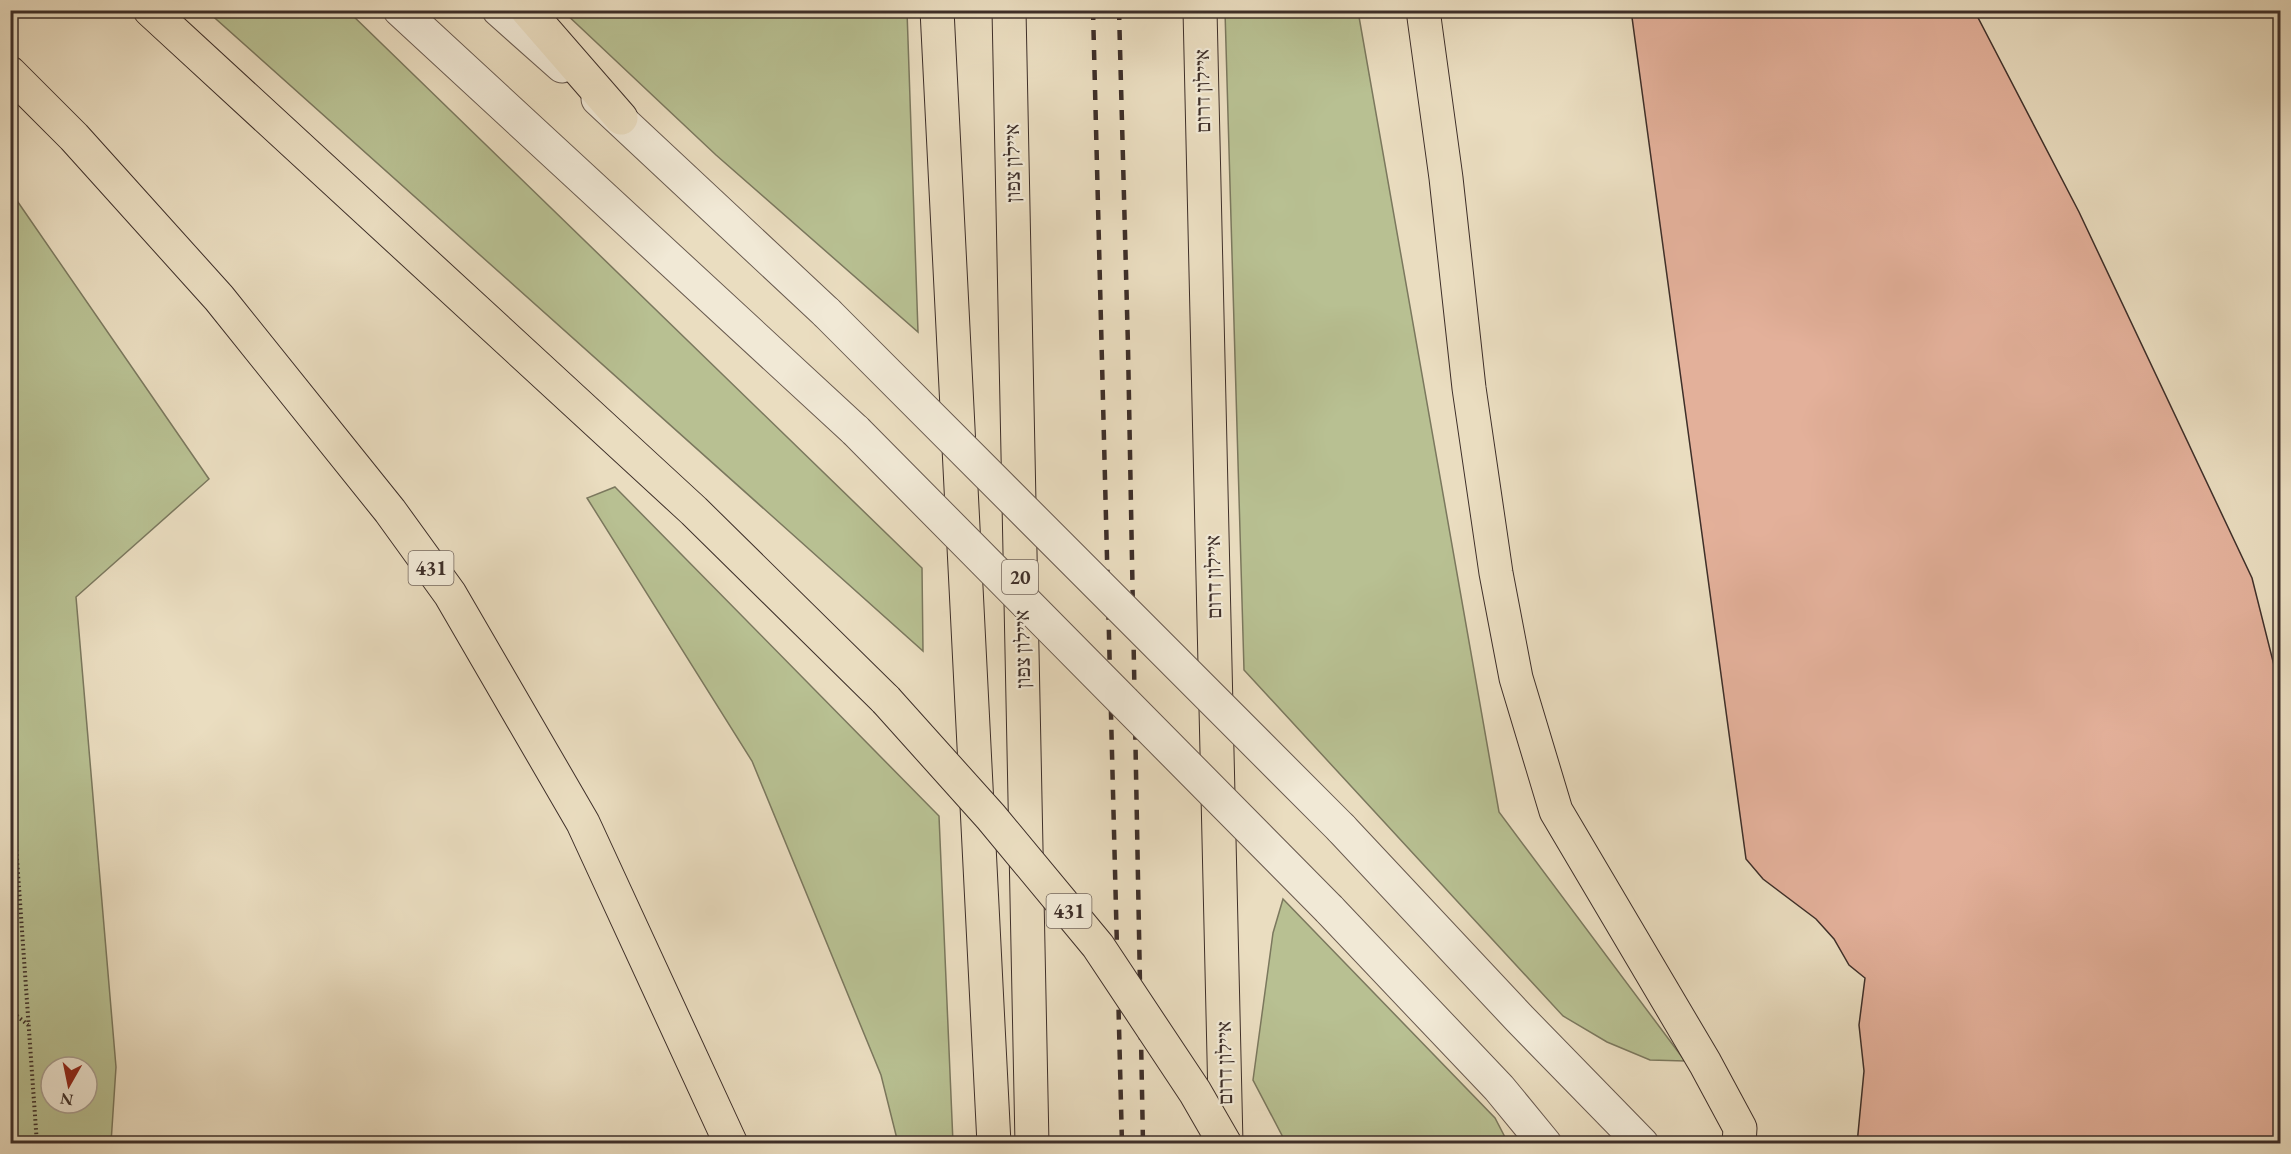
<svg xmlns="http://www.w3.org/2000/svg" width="2291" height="1154" viewBox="0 0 2291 1154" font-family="'EB Garamond','Frank Ruhl Libre',serif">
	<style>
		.green { fill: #b8c092; stroke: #7b785e; stroke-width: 1.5; fill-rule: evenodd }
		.building { fill: #e3b09a; stroke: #3e2f29; stroke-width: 1.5 }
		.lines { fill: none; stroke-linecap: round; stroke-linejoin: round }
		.tertiary-casing { stroke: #695a4f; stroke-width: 35 }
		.motorway-casing { stroke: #3e2f29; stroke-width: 35 }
		.path { stroke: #3e2f29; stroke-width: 4; stroke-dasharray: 1.5 3; stroke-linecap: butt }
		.tertiary { stroke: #f1e9d6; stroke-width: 33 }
		.motorway { stroke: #eaddc0; stroke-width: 33 }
		.rail { stroke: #3e2f29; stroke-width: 4.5; stroke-dasharray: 10 10; stroke-linecap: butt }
		.tertiary-bridge-casing { stroke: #695a4f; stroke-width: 35; stroke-linecap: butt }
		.motorway-bridge-casing { stroke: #3e2f29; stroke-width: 35; stroke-linecap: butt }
		.tertiary-bridge { stroke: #f1e9d6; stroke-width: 33 }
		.motorway-bridge { stroke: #eaddc0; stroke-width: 33 }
		.labels { text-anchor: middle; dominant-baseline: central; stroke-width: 4.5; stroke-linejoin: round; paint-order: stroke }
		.shield { fill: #f1e9d6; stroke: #74675d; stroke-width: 1.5 }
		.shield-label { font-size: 20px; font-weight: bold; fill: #3e2f29 }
		.street-label { font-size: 21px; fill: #3e2f29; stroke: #f1e9d6 }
	</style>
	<rect width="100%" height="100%" fill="#eaddc0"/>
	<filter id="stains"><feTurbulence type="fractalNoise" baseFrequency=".00333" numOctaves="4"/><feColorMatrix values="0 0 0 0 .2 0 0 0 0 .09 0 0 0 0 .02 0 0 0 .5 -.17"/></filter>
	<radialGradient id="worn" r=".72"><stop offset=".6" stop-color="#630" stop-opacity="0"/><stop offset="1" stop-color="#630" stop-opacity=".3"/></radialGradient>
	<path class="green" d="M207,11H348L922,568L923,651Z
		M563,11H907L918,332L716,155Z
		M1225,11H1358L1499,812L1685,1061L1650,1060L1607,1042L1563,1016L1244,670Z
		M11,192L209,479L76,597L116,1067L111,1143H11ZM51,1067H87V1103H51Z
		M615,487L939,816L953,1143H898L881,1075L752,761L587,498Z
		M1283,899L1495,1118L1508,1143H1286L1253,1080L1273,933Z"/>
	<path class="building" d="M1631,10H1974L2079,212L2252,578L2280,689V1144H1857L1864,1071L1859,1025L1865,978L1849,965L1834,939L1816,919L1763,879L1746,859Z"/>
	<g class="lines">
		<defs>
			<path id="tertiary" d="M400,10L856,431
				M499,10L562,66
				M598,99L827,313
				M1341,828L1520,1019L1642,1144
				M1329,909L1499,1088L1545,1144"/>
			<path id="motorway" d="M150,10L694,511L886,700
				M527,10L621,118
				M937,10L994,1144
				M1009,10L1032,1144
				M1200,10L1226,1144
				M1423,10L1446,178L1469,388L1496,573L1516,678L1556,811L1705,1063L1740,1128L1739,1144
				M10,73L74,137L219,298L390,511L450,594L583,823L731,1144"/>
		</defs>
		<use href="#tertiary" class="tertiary-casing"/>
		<use href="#motorway" class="motorway-casing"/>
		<path class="path" d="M10,625L14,691L16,845L37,1144
			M10,876L17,883
			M10,1010L28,1025"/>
		<use href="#tertiary" class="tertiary"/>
		<use href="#motorway" class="motorway"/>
		<path class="rail" d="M1093,10L1122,1144
			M1119,10L1128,347L1143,1144"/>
		<defs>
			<path id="tertiary-bridge" d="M827,313L1341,828
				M856,431L1329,909"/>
			<path id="motorway-bridge" d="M886,700L991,817L1098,946L1195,1092L1225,1144"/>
		</defs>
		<use href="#tertiary-bridge" class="tertiary-bridge-casing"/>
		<use href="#motorway-bridge" class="motorway-bridge-casing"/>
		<use href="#tertiary-bridge" class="tertiary-bridge"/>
		<use href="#motorway-bridge" class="motorway-bridge"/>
	</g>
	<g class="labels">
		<g class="shield">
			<rect x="408.5" y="551" width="45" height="34" rx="4.5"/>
			<rect x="1002" y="560" width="36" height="34" rx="4.5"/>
			<rect x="1046.5" y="894" width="45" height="34" rx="4.5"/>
		</g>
		<g class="shield-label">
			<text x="431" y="568">431</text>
			<text x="1020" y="577">20</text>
			<text x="1069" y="911">431</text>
		</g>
		<g class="street-label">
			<text transform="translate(1202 91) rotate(-91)">איילון דרום</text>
			<text transform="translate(1012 163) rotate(-91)">איילון צפון</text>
			<text transform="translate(1213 577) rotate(-91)">איילון דרום</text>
			<text transform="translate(1022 649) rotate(-91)">איילון צפון</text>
			<text transform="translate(1224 1063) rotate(-91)">איילון דרום</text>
		</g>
	</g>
	<rect width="2291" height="1154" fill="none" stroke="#eaddc0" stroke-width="36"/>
	<rect x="12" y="12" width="2267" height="1130" fill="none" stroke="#3e2f29" stroke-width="3"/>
	<rect x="18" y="18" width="2255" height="1118" fill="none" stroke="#3e2f29" stroke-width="1.5"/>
	<g transform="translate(69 1085) rotate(189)"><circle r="28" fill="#f1e9d6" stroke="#a99f91" stroke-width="1.5"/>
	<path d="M0-4.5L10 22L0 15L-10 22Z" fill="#8f2418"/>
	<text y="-9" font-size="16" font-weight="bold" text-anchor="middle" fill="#3e2f29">N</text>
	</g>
	<rect width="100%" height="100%" filter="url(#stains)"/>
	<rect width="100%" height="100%" fill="url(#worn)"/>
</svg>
